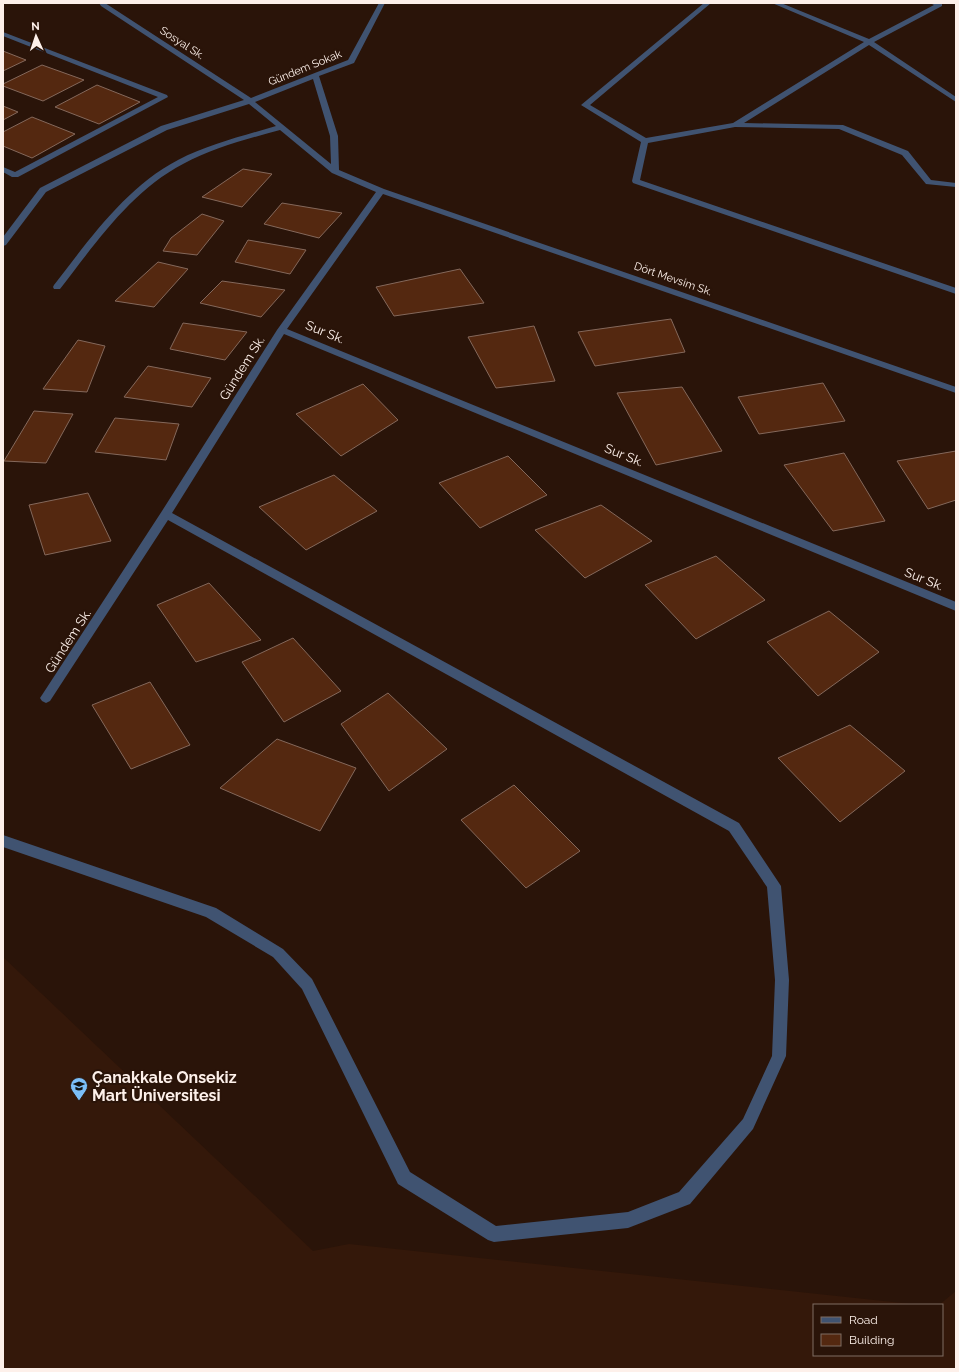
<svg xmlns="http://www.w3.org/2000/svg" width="959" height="1372" viewBox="0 0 959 1372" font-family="Raleway,sans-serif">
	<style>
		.built { fill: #34180a }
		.building { fill: #542810; stroke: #84685b }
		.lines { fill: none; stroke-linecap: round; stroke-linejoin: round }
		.minor { fill: #405371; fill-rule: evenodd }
		.labels { text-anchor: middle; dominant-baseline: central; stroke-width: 4; stroke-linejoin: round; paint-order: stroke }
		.far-street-label { font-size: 11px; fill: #fdf0ea; stroke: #2a1409 }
		.street-label { font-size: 13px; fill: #fdf0ea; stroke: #2a1409 }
		.near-poi-label { font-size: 16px; font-weight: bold; fill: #fdf0ea; stroke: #2a1409; text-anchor: start }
	</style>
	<rect width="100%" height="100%" fill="#2a1409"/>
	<path class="built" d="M3,957L313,1251L349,1244L921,1305H814V1355H942V1305H939L956,1291V1369H3Z"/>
	<path class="building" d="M3,51L26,60L3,71Z
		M42,65L84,80L43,101L3,86V84Z
		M97,85L140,102L99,124L55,107Z
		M3,106L18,112L3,120Z
		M32,117L75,134L32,158L3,146V132Z
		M243,169L272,174L242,207L202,197Z
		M282,203L342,213L319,238L264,224Z
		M202,214L224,221L197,255L163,251L171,238Z
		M248,240L306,250L290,274L235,262Z
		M158,262L188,269L154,307L115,301Z
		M460,269L484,303L394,316L376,287Z
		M222,281L285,290L261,317L200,303Z
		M671,319L685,352L595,366L578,332Z
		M183,323L247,332L225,360L170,349Z
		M534,326L555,381L496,388L468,337Z
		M78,340L105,346L87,392L43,389Z
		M148,366L211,378L192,407L124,397Z
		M823,383L845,421L759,434L738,397Z
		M363,384L398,420L341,456L296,414Z
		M682,387L722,451L656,465L617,393Z
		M34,411L73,414L46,463L4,461Z
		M115,418L179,424L166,460L95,452Z
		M956,451V500L928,509L897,461Z
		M844,453L885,521L833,531L784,465Z
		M508,456L547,495L480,528L439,483Z
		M334,475L377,511L306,550L259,507Z
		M88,493L111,541L45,555L29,505Z
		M601,505L652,541L585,578L535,530Z
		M716,556L765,600L696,639L645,585Z
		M209,583L261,640L196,662L157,605Z
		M829,611L879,652L818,696L767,642Z
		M293,638L341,691L284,722L242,662Z
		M150,682L190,745L131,769L92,705Z
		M388,693L447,749L389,791L341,724Z
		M850,725L905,771L840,822L778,758Z
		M277,739L356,768L320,831L220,788Z
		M514,785L580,851L526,888L461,820Z"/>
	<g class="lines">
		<path class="minor" d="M99,3H105L251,98L348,60L379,3H385L354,63L319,76L338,136L339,170L384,189L956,387V393L383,194L287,329L956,602V611L284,334L172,513L739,823L781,886L789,980L786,1056L753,1129L690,1204L628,1228L494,1242L488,1240L398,1184L302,989L273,957L206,917L3,847V835L216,908L283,949L312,979L410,1172L496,1226L628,1212L679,1192L743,1119L772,1056L775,980L767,887L729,831L168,520L50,701L46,703L42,701L40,698L42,695L162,511L277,330L376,192L332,173L280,130C247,139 213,148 183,164C131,191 95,244 60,289H54L53,287L54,285C89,240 126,187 178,160C209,144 243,136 276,126L249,104L167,130L46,192L6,245L3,246V237L40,188L161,126L244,100L101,6ZM313,79L330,136L331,164L255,102Z
			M704,3H711L590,105L646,138L733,123L864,42L772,3H781L869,39L934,5L930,3L942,4V6L874,42L956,97V102L869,45L744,123L843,125L908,151L931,180L956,183V187L926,184L902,155L839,129L735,127L648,143L640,180L956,288V294L633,183L632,181L641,142L581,105Z
			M3,32L167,95L168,97L18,177H12L3,172V167L15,172L158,97L3,36Z"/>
	</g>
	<defs>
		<symbol id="university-pin" viewBox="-11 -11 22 30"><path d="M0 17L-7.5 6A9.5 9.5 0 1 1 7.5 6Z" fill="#7bbef8" stroke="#2a1409"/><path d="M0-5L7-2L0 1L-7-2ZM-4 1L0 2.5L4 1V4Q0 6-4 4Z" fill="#111"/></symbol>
	</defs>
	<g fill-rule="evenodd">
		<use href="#university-pin" x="69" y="1076" width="20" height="27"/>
	</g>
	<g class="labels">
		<g class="far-street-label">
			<text transform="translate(182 43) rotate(33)">Sosyal Sk.</text>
			<text transform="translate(305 68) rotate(-22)">Gündem Sokak</text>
			<text transform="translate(673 279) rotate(19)">Dört Mevsim Sk.</text>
		</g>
		<g class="street-label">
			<text transform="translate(325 332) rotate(22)">Sur Sk.</text>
			<text transform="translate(242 368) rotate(-58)">Gündem Sk.</text>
			<text transform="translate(624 455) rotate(22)">Sur Sk.</text>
			<text transform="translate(924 579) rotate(22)">Sur Sk.</text>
			<text transform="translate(68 641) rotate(-57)">Gündem Sk.</text>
		</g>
		<g class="near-poi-label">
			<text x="92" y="1077">Çanakkale Onsekiz<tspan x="92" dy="18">Mart Üniversitesi</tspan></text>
		</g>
	</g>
	<rect width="959" height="1372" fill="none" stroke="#fdf0ea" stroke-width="8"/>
	<rect x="813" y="1304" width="130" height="52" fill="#2a1409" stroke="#7e6c63"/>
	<rect x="821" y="1317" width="20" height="6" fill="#405371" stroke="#7e6c63"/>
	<text x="849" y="1324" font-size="12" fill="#fdf0ea">Road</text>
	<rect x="821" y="1334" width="20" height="12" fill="#542810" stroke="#7e6c63"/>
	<text x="849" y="1344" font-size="12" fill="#fdf0ea">Building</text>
	<g transform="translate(36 36) rotate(357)" stroke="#2a1409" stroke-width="3" paint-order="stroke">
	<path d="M0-3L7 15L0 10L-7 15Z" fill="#fdf0ea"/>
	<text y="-6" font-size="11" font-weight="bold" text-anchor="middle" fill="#fdf0ea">N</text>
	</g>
</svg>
